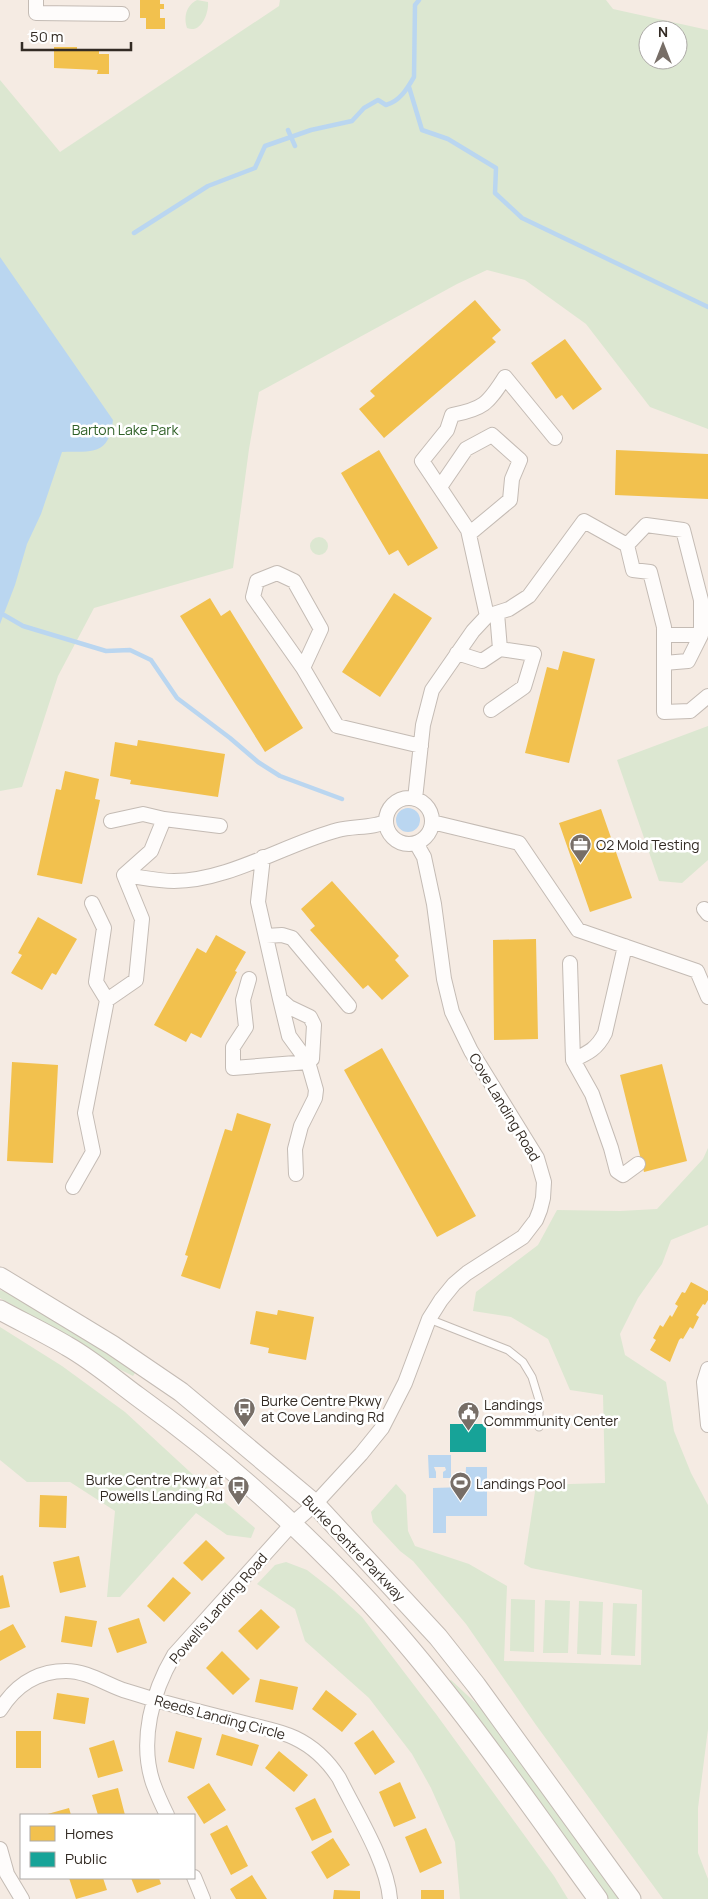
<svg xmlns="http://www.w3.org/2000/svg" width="708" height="1899" viewBox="0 0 708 1899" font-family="Manrope,sans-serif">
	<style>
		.green { fill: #dce7d1; fill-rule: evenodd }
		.water { fill: #bad6f0 }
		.homes { fill: #f2c14e }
		.public { fill: #17a398 }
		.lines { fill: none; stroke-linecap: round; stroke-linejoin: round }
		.stream { stroke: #bad6f0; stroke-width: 4.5 }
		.lane-casing { stroke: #c4bbb4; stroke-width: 9 }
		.street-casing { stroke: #c4bbb4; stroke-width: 16 }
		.secondary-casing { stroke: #c4bbb4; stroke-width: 21 }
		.lane { stroke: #fefcfb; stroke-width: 7 }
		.street { stroke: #fefcfb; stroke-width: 14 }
		.secondary { stroke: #fefcfb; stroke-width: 19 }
		.labels { text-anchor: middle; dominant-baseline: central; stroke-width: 5; stroke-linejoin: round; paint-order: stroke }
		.park-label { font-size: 14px; fill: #306128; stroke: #fff }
		.poi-label { font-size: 14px; fill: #332b24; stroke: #fff; text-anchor: start }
		.street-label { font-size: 14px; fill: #332b24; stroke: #fff }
	</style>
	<rect width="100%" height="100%" fill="#f5ebe3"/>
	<path class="green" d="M197,0L208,2C209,13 201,34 187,28C183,16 187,5 197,0Z
		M280,0H606L613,9L708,30V429L650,407L586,324L525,280L487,270L457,284L259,392L249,449L233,568L94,608L58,676L22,787L0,791V80L60,152L279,6ZM648,30H678V60H648Z
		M310 546a9 9 0 1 1 18 0a9 9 0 1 1-18 0Z
		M708,726V860L682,883L659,881L617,760Z
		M708,1148V1225L671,1240L662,1264L638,1298L620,1334L625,1355L666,1382L674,1431L691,1473L708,1505V1729L698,1808V1853L708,1879V1899H663L536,1725L466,1624L413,1561L400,1551L373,1522L371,1512L396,1484L406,1495L408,1531L415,1546L469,1564L507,1586L504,1661L641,1665L642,1590L531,1568L524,1564L536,1485L605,1483L603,1395L570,1390L548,1339L511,1317L473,1311L476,1292L538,1245L557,1210L620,1211L657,1209L703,1159Z
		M0,1290L8,1293L82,1337L135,1373L133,1376L105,1362L34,1317L0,1298Z
		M0,1327L62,1366L125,1412L202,1483L255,1528L251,1538L227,1535L196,1513L120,1597H107L115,1511L70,1482H27L0,1460Z
		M286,1562L307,1570L334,1591L362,1617L436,1714L554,1876L568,1899H460L455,1842L431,1788L412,1754L369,1698L305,1641L295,1609L257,1584L275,1565Z
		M511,1599L535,1600L534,1652L510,1651Z
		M545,1600L570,1601L568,1653H543Z
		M579,1601L603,1602L601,1655L577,1654Z
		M613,1603L637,1604L635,1656L611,1655Z
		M451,1680L482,1709L620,1899H608L508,1759L449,1681Z"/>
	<path class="water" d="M0,257L113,420C109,456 92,451 62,452L41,514L27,544L15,585L0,624Z
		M396 820a12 12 0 1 1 24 0a12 12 0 1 1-24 0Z
		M428,1455H451V1478H443V1472L446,1470L445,1467H434L436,1472V1478H429Z
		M466,1467H487V1516H446V1533H433V1488L465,1487Z"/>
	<path class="homes" d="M140,0H160V4H164V9H160V18H165V29H146V18H140Z
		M54,47H77V51H99V54H109V74H97L98,70L54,68Z
		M475,300L501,330L492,338L496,342L384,438L359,409L375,396L370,391Z
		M565,339L602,389L573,410L562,395L556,399L531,363Z
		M379,450L438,548L408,566L398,550L389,555L341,473Z
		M616,450L708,454V499L615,495Z
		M394,593L432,618L380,697L342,672Z
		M210,598L221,616L230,610L303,728L265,752L180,616Z
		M563,651L595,659L569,763L525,753L547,667L558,670Z
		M138,740L225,754L218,797L130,784L131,780L110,776L115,742L137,746Z
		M65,771L99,779L95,799L100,800L82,884L37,875L56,789L61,790Z
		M601,809L632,898L590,912L559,823Z
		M332,881L399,956L395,960L409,976L382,1000L368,985L363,989L310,930L315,926L301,909Z
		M38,917L77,939L56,975L52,973L42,990L11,973L22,955L18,953Z
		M216,935L246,952L235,971L237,972L201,1038L191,1033L186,1042L154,1025L197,948L206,953Z
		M536,939L538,1039L494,1040L493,940Z
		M382,1048L476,1216L437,1237L344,1070Z
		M12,1062L58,1065L53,1163L7,1161Z
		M662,1064L687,1161L644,1172L620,1075Z
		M237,1113L271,1124L220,1289L181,1276L188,1256L185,1255L225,1129L232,1131Z
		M691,1282L708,1291V1300L705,1305L703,1304L696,1315L699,1317L693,1329L690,1327L683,1339L681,1338L679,1340L670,1362L650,1350L656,1340L653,1338L660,1325L663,1327L670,1315L672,1317L678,1306L675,1304L682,1292L685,1293Z
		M278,1310L314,1317L306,1360L268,1353L269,1348L250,1344L256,1311L277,1315Z
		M40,1495L67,1496L66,1528L39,1527Z
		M206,1540L225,1558L202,1581L183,1563Z
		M79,1556L86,1587L60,1593L53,1562Z
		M3,1575L10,1607L0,1609V1576Z
		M173,1577L191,1593L164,1622L147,1606Z
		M261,1609L280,1627L257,1650L238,1631Z
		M65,1616L97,1621L92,1647L61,1642Z
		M139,1618L147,1643L117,1653L108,1628Z
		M13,1624L26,1647L0,1661V1631Z
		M222,1651L250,1679L233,1695L206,1668Z
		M260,1679L298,1687L293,1710L255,1702Z
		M326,1690L357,1714L342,1732L312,1709Z
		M57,1693L89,1698L85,1724L53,1719Z
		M373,1730L395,1762L375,1775L354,1743Z
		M16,1731H41V1768H16Z
		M176,1731L202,1738L194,1769L168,1762Z
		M222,1734L259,1745L252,1766L216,1755Z
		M114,1740L123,1771L98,1778L89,1748Z
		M279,1751L308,1775L294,1792L265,1768Z
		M400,1782L416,1818L394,1827L379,1792Z
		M209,1783L226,1810L204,1824L187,1797Z
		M118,1788L125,1815H98L92,1795Z
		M315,1798L332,1832L312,1841L295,1808Z
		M69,1808L71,1815H44Z
		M227,1825L248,1866L231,1875L210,1834Z
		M426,1828L442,1863L420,1873L405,1837Z
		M333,1838L350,1865L327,1879L311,1852Z
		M252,1875L267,1899H236L230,1889Z
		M69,1878H103L107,1890L76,1899Z
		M131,1878H159L161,1884L137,1893Z
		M334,1890L360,1891V1899H333Z
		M421,1890H444V1899H421Z"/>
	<path class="public" d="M450,1424H486V1452H450Z"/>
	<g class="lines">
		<path class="stream" d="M409,87L422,130L448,139L496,168L495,193L522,218L708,307
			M288,130L295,146
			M134,233L208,186L255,168L265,146L311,130L352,121L364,108L378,100L386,105C400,101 407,89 414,77L415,5L419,0
			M4,615L23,626L106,651L130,650L151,660L177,698L230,738L258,762L280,776L342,799"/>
		<defs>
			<path id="lane" d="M429,1319L508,1350L523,1362L532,1377L539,1400V1427"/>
			<path id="street" d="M36,0V13L122,14
				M440,487L466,449L492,435L520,460L512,479L510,500L469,534
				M627,545L646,525L683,530L701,600V635H664
				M487,616L468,530L422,461L447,430L452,415C483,409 488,404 505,377L555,438
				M457,653L482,661L500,649
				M664,663L688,661L701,635
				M303,668L253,597L257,581L277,573L294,581L321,629L303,668L337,726L421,746
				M491,710L524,687L534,654L500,649L497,613
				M386 821a23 23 0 1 1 46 0a23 23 0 1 1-46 0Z
				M415,799L423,725L432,690L473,631L487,616L509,609L529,596L584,521L627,545L633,570L650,572L664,627V712L690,711L708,696
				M111,821L143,814L164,819
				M432,822L519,843L578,930L697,971L708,997
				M263,857L258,902L280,999L289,1036L308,1062L316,1090L315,1098L301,1126L295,1149L296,1174
				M124,875L151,851L164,819L220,826
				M92,903L104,928L96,982L107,1000
				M704,909L708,914
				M266,936L282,935L292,938L349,1006
				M570,963L573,1060C588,1053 597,1049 605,1033L625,946
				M249,979L243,1000L246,1027L233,1047V1068L308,1062L312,1059L314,1025L310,1017L289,1007L280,999
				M573,1060L592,1094L611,1148L617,1171L623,1175L638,1164
				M73,1187L93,1152L85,1113L107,1000L136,980L142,919L124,875C140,877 158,881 174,881C229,881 285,844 338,830C352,826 376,828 386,821
				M708,1369L704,1382L708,1425
				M0,1710C15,1686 37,1671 66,1671C86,1671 104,1683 123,1690C133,1693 143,1696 152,1699C184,1708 216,1716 248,1724C263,1728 281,1731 295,1738C314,1747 328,1761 339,1778C356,1813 387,1861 390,1899
				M167,1815C162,1805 157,1794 153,1783C139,1741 152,1692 174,1655L292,1524L315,1504L361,1454L382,1428L405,1383L429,1319L441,1300L454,1284L467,1273L523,1237L536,1220L540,1210L543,1198L544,1182L537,1158L471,1051L452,1012L444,979L434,904L424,857L416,843
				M0,1849L7,1874L22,1899
				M194,1877L203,1899"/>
			<path id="secondary" d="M0,1277L112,1345L181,1392L315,1504L438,1637L476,1685L631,1899
				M0,1310C22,1322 45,1333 67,1346C92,1360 114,1379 137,1396C230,1463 316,1541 392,1627C467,1713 531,1807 598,1899"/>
		</defs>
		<use href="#lane" class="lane-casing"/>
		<use href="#street" class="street-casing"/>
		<use href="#secondary" class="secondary-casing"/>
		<use href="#lane" class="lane"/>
		<use href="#street" class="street"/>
		<use href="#secondary" class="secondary"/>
	</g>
	<defs>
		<symbol id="office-pin" viewBox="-11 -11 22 30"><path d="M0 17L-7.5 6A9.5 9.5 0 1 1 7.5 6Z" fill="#776e67" stroke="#fff"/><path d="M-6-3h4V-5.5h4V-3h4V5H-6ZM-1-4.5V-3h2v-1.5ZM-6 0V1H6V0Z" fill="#fff"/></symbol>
		<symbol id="bus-pin" viewBox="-11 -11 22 30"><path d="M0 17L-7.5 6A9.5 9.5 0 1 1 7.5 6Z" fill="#776e67" stroke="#fff"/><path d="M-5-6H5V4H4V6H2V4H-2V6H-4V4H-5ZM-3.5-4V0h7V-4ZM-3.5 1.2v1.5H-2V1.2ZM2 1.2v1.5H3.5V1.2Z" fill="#fff"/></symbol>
		<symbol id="civic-pin" viewBox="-11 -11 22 30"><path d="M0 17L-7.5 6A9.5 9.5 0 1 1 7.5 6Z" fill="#776e67" stroke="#fff"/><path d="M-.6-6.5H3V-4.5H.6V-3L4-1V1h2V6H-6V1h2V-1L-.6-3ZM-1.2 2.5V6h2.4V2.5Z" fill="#fff"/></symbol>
		<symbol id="stadium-pin" viewBox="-11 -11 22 30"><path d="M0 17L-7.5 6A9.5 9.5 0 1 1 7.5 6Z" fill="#776e67" stroke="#fff"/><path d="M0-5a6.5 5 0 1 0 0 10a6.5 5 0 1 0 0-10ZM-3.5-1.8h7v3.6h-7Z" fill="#fff"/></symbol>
	</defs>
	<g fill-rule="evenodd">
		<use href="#office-pin" x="568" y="832" width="25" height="34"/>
		<use href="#bus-pin" x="232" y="1396" width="25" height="34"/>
		<use href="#civic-pin" x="456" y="1400" width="25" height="34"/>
		<use href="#stadium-pin" x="448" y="1470" width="25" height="34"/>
		<use href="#bus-pin" x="226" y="1474" width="25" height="34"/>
	</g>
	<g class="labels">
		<g class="park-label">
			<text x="125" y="429">Barton Lake Park</text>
		</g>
		<g class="poi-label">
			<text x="596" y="844">O2 Mold Testing</text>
			<text x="261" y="1400">Burke Centre Pkwy<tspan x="261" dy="16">at Cove Landing Rd</tspan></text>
			<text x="484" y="1404">Landings<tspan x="484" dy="16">Commmunity Center</tspan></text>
			<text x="223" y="1479" text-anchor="end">Burke Centre Pkwy at<tspan x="223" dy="16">Powells Landing Rd</tspan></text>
			<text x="476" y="1483">Landings Pool</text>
		</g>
		<g class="street-label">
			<text transform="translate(505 1107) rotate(59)">Cove Landing Road</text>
			<text transform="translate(354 1548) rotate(46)">Burke Centre Parkway</text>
			<text transform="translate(218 1608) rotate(-49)">Powell's Landing Road</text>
			<text transform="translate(220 1717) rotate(15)">Reeds Landing Circle</text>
		</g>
	</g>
	<rect x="20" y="1814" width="175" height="65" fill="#ffffff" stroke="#adaaa7"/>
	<rect x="30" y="1826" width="25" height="15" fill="#f2c14e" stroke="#adaaa7"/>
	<text x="65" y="1839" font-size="15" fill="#332b24">Homes</text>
	<rect x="30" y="1852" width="25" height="15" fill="#17a398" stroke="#adaaa7"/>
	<text x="65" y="1864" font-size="15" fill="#332b24">Public</text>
	<g transform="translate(663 45)"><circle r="24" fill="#ffffff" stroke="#adaaa7"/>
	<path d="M0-4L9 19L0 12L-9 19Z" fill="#776e67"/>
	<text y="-8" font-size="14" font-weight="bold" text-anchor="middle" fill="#332b24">N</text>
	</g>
	<path d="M22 42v8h109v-8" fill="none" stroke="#332b24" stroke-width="2.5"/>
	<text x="30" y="42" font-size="15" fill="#332b24" stroke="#ffffff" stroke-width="4" paint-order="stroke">50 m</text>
</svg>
